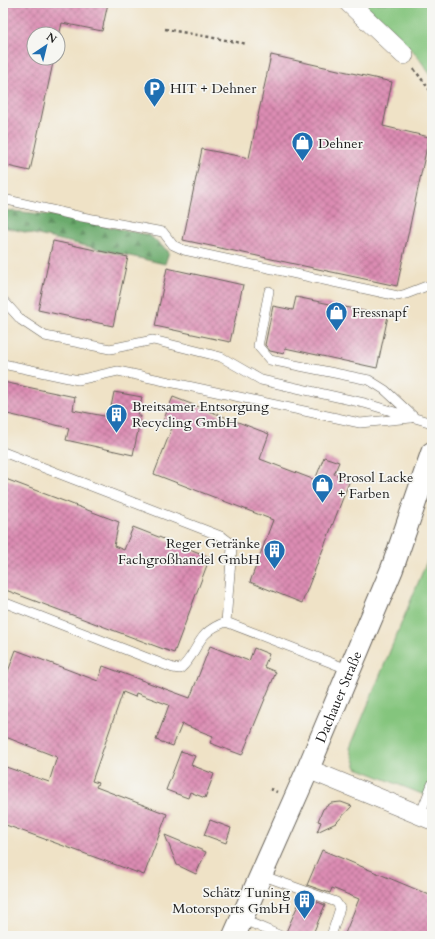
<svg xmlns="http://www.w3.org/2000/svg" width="435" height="939" viewBox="0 0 435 939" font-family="Cardo,serif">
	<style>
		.green { fill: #84c57d; stroke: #50704c }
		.forest { fill: url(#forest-firs); stroke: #446344 }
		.building { fill: url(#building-cross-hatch) }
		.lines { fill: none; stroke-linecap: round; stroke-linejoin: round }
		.service-casing { stroke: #666158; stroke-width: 10 }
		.minor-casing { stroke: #666158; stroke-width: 20 }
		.secondary-casing { stroke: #666158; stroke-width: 24 }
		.path { stroke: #666158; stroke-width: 2.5; stroke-dasharray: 3 3; stroke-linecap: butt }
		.service { stroke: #fff; stroke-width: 9 }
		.minor { stroke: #fff; stroke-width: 19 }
		.secondary { stroke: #fff; stroke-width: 22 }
		.labels { text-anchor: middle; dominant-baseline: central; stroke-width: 3.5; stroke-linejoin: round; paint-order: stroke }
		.poi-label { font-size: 14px; fill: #1c1c1c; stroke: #f6f6f2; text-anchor: start }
		.street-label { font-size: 14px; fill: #1c1c1c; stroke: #f6f6f2 }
	</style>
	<defs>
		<pattern id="forest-firs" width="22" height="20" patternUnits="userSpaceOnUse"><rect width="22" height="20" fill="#6baa6c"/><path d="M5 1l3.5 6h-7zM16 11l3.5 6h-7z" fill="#578a58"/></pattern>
		<pattern id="building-cross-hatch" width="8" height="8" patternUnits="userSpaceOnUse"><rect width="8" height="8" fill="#dc8cb3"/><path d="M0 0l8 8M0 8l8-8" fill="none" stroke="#b27291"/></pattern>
	</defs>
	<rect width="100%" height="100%" fill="#f6f6f2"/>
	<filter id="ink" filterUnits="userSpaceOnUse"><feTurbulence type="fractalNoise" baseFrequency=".025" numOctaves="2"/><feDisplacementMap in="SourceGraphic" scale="8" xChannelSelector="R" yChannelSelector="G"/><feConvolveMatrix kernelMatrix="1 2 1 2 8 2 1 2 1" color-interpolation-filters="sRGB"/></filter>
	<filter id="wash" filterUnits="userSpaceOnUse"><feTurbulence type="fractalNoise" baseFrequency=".012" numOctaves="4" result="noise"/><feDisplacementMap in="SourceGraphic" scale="16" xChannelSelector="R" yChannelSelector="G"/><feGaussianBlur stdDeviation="0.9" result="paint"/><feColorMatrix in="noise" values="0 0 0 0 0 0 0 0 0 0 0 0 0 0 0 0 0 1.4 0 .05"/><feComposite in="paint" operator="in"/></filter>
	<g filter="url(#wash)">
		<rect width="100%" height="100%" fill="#efe2c6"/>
		<path class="green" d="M359,3H432V77L416,54Z
			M432,549V798L357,768L350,748Z"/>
		<path class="forest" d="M3,210L51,215L149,235L169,252L165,264L3,227Z"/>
		<g id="blocks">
			<path class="building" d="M3,3H108L102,31L62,23L58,41V34H34V58H54L30,171L3,165Z
				M271,55L392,82L383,126L429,137L397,286L183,240L202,149L249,158Z
				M53,241L128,257L113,326L38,310Z
				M167,268L243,285L230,342L155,326Z
				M296,297L388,316L377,368L285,348L284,354L270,351L265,345L273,306L293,310Z
				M3,382L75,397L73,410L109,417L114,392L142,397L138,416H141L133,455L66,440L69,428L3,413Z
				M173,397L269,434L260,459L315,480L324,457L339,462L334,474L350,480L302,603L250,582L273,520L154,474L173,425L163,421Z
				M3,478L119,522L114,546L124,550L133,527L210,557L174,653L3,589Z
				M210,646L249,661L254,648L269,654L264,667L276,672L242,755L210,743L213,736L182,724L173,746L156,740L169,705L136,693L135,697L123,692L92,781L98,783L96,787L167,814L144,875L3,824V766L49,782L57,757L3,736V685L16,650L98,681L103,666L190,698Z
				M181,751L195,756L191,765L214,774L205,798L190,792L188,798L166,790Z
				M341,802L352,806L336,823L317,832L321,822L318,821L323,809L331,803Z
				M210,820L231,828L226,843L204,835Z
				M165,835L206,852L196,874L177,865Z
				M322,850L432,896V936H344L359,899L332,888L330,893L307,885Z
				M302,896L325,905L312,936H294L286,932Z"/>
		</g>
	</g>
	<g filter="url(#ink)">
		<use href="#blocks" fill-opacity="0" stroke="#666158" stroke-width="1"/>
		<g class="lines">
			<defs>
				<path id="service" d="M3,199L82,217L163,232L173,245L184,250L398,296L406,294L432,284
					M269,291L258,346L270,360L369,380L385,390L414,417
					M3,300L21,320L45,336L110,349L153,340L221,357L261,380L364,403L432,423
					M3,364L78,380L118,371L360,423L411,418
					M3,452L223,537L231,543L232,548L226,622L350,670
					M3,602L173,668L180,669C200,652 194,633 226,622
					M420,815L432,784
					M261,875L336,902L340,908L331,936
					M242,919L281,936"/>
				<path id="minor" d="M349,3L404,55
					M308,769L432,820"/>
				<g id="secondary">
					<path id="s1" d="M234,936L308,769L392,569L432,453"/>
				</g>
			</defs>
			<use href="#service" class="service-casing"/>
			<use href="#minor" class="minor-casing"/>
			<use href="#secondary" class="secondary-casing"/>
			<path class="path" d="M165,29L247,44
				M414,69L432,93
				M430,373L432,374
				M270,789L277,792"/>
			<use href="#service" class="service"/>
			<use href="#minor" class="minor"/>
			<use href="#secondary" class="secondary"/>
		</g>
	</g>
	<defs>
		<symbol id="parking-pin" viewBox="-11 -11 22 30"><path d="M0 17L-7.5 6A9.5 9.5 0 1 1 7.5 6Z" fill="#1f6fb2" stroke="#f6f6f2"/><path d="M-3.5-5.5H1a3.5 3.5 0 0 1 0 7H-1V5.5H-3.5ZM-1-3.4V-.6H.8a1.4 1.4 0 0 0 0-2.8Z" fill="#fff"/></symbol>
		<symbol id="shop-pin" viewBox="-11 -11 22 30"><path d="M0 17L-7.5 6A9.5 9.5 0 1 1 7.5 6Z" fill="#1f6fb2" stroke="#f6f6f2"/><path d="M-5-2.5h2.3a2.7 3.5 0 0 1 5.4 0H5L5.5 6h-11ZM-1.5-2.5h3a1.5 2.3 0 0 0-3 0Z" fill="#fff"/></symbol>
		<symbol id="building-pin" viewBox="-11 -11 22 30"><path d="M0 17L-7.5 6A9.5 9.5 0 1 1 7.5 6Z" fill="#1f6fb2" stroke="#f6f6f2"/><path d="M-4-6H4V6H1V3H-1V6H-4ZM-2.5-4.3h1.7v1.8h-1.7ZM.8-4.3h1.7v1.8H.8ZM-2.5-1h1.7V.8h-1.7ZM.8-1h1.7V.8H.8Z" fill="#fff"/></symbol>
	</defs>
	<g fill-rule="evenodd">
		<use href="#parking-pin" x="142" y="76" width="25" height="34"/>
		<use href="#shop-pin" x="290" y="130" width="25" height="34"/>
		<use href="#shop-pin" x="324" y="300" width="25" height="34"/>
		<use href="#building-pin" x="104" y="402" width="25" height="34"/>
		<use href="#shop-pin" x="310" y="472" width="25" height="34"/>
		<use href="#building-pin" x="262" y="538" width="25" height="34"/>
		<use href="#building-pin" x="292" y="888" width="25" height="34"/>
	</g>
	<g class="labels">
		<g class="poi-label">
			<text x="170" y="88">HIT + Dehner</text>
			<text x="318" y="143">Dehner</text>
			<text x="352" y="312">Fressnapf</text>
			<text x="132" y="406">Breitsamer Entsorgung<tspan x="132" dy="16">Recycling GmbH</tspan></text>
			<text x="338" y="477">Prosol Lacke<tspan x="338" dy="16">+ Farben</tspan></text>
			<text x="260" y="543" text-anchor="end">Reger Getränke<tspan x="260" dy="16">Fachgroßhandel GmbH</tspan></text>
			<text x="290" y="892" text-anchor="end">Schätz Tuning<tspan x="290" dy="16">Motorsports GmbH</tspan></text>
		</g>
		<g class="street-label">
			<text stroke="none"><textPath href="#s1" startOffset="261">Dachauer Straße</textPath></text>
		</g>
	</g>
	<rect width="435" height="939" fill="none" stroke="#f6f6f2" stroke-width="16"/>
	<g transform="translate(46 46) rotate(35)"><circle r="19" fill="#f6f6f2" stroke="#9f9f9c"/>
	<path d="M0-3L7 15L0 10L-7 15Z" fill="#1f6fb2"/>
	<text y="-6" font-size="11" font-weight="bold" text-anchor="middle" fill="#1c1c1c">N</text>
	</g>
</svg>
